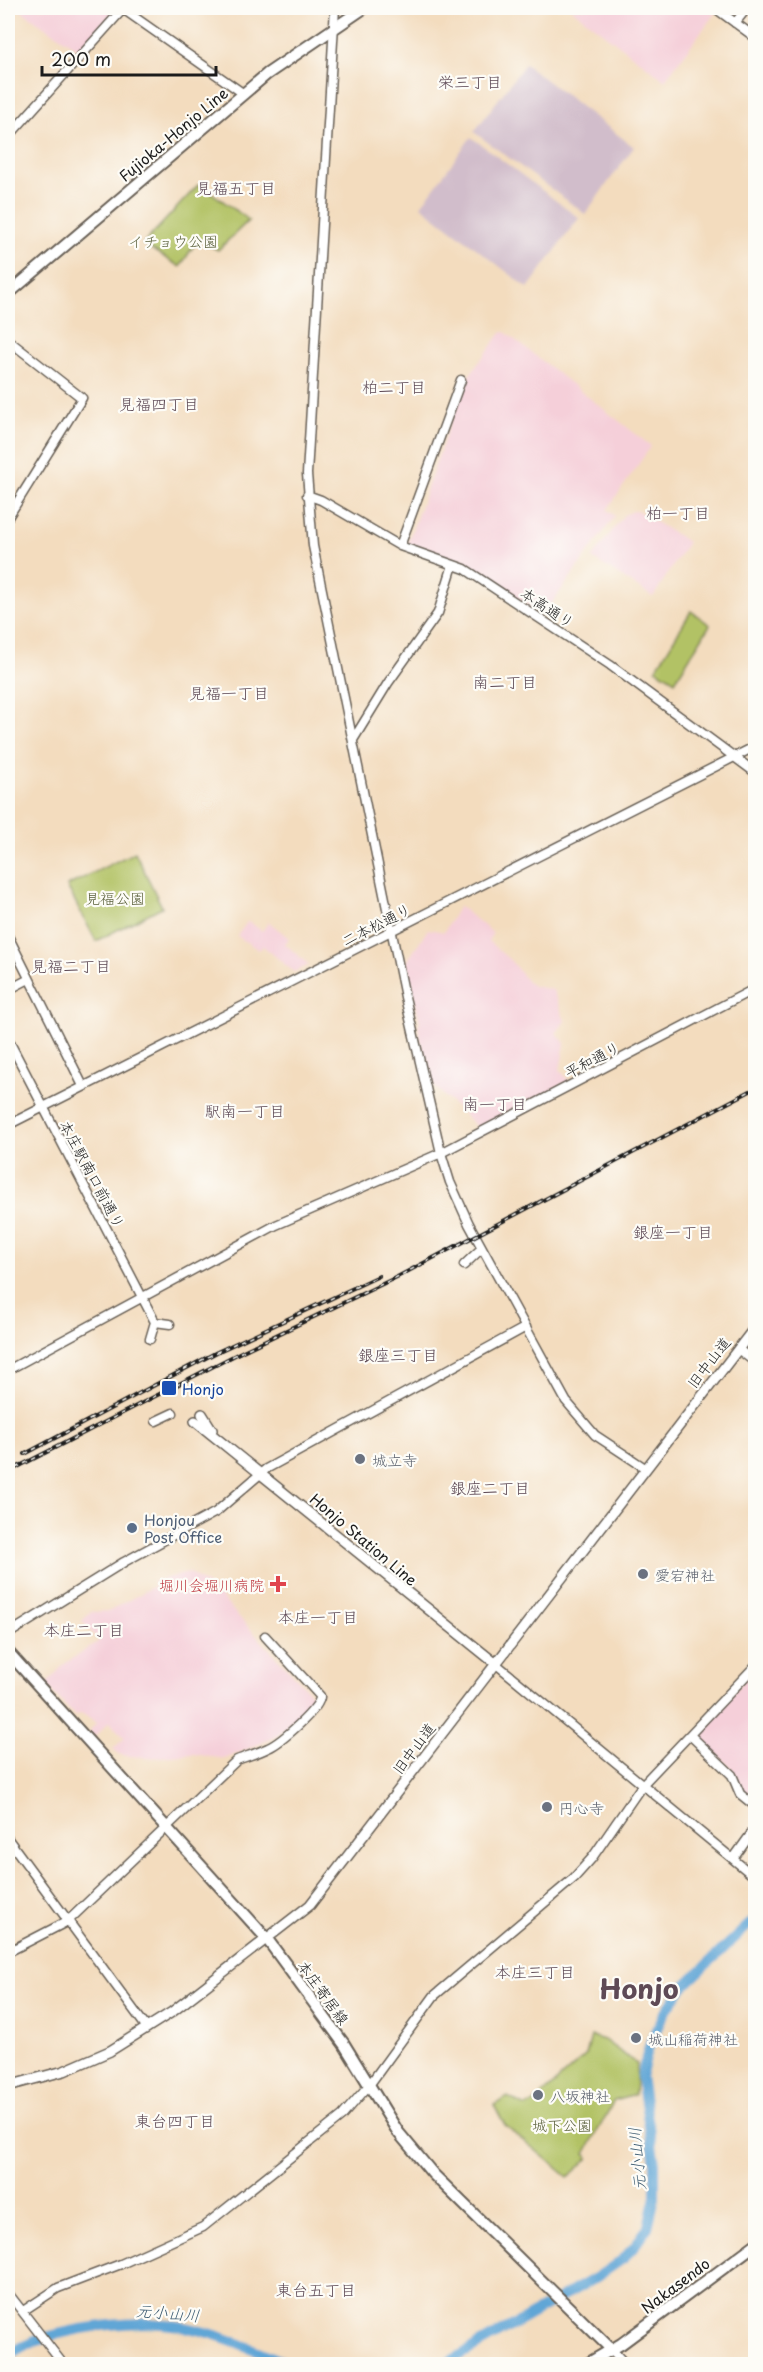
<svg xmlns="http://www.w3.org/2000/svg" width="763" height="2372" viewBox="0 0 763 2372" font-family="'Playpen Sans','Klee One',sans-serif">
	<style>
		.built { fill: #f5cfd9 }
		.industrial { fill: #d1bdcb }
		.green { fill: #b2c265; stroke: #676f40; stroke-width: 1.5 }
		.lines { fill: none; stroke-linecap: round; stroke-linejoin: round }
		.river { stroke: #60a6d6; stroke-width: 10 }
		.tertiary-casing { stroke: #675f55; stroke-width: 11 }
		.secondary-casing { stroke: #675f55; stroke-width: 12 }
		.primary-casing { stroke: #675f55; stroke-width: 14 }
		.trunk-casing { stroke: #675f55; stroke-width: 14 }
		.tertiary { stroke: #fff; stroke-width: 8 }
		.secondary { stroke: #fff; stroke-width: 9 }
		.primary { stroke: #fff; stroke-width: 10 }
		.trunk { stroke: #fff; stroke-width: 10 }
		.rail-casing { stroke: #1c1c1c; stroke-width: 4 }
		.rail { stroke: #fdfcf7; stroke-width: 1.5; stroke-dasharray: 4.5; stroke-linecap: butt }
		.transit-dot { fill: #1a4fb4; stroke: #fdfcf7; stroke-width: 2 }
		.worship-dot { fill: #6b7280; stroke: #fdfcf7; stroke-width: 2 }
		.service-dot { fill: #5c6f8a; stroke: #fdfcf7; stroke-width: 2 }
		.health-dot { fill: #e0444e; stroke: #fdfcf7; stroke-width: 2 }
		.labels { text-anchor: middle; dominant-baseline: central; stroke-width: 4.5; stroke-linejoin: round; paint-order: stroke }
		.street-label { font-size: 15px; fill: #1c1c1c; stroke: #fdfcf7 }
		.park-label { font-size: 15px; fill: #585e39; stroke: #fdfcf7 }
		.transit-label { font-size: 15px; fill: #164399; stroke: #fdfcf7; text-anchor: start }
		.worship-label { font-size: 15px; fill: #5b616d; stroke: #fdfcf7; text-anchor: start }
		.service-label { font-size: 15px; fill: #4e5e75; stroke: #fdfcf7; text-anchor: start }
		.health-label { font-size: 15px; fill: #be3a42; stroke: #fdfcf7; text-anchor: end }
		.neighbourhood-label { font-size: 16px; fill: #5e4a56; stroke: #fdfcf7 }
		.water-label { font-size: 16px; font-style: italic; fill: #3b5a70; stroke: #fdfcf7 }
		.town-label { font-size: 27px; font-weight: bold; fill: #5e4a56; stroke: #fdfcf7 }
	</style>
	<rect width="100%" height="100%" fill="#fdfcf7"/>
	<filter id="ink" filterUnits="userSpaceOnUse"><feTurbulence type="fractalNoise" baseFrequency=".0167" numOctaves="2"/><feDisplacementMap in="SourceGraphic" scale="12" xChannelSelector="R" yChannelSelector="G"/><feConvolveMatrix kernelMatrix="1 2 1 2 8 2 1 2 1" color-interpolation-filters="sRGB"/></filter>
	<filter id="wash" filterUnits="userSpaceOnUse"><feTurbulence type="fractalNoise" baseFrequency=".008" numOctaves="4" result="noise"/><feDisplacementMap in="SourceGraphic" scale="24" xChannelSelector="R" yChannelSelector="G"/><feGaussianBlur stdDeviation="1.35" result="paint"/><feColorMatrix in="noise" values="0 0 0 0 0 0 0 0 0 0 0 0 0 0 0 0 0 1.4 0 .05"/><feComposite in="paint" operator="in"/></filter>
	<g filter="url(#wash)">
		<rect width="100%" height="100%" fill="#f3dcbe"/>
		<path class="built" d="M17,8H117L81,49H78Z
			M570,8H710L716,12L665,80Z
			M505,332L651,446L607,510L615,516L543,615L466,566L407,545L465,381L501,333Z
			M636,510L688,542L653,597L592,558L624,515Z
			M459,906L493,933L488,941L511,961L526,980L533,986L553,990L565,1021L556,1033L565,1043L560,1070L569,1081L478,1128L428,1080L418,1026L420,1022L406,963L428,929L444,932Z
			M248,921L262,931L269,922L289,938L285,944L309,965L294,972L263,946L259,950L237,936Z
			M189,1573L213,1589L314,1697V1700L277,1736L225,1759L194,1754L148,1758L121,1755L113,1749L125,1738L109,1722L94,1737L89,1731L97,1723L81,1713L75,1716L46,1685L63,1665L99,1641L82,1621L91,1612L110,1611L154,1586L153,1581Z
			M755,1668V1801L746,1793L730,1767L695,1735Z"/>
		<path class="industrial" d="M525,64L634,147L585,214L474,132Z
			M471,137L579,218L528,288L421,206Z"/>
		<path class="green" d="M198,185H201L249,220L218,250L198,239L180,267L143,244Z
			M691,611L710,625L675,681L656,669Z
			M135,852L162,907L96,941L67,886Z
			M591,2036L604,2040L637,2064L635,2095L614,2101L585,2154L589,2158L568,2177L505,2125L494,2105L508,2097L526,2107L533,2103L586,2055Z"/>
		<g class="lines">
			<path class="river" d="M8,2356C28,2340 56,2334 81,2329C172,2314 206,2329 289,2364
				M445,2364L597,2277L623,2259L634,2247L648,2227L655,2197V2163L641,2077L650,2043L664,2014L682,1988L756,1918"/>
		</g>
	</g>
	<g filter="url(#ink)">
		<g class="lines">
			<defs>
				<path id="tertiary" d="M335,8L307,474L313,546L405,997L441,1153L450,1182L469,1224L566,1401L595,1435L645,1468
					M715,8L756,38
					M735,23L747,8
					M8,137L123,9L244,94
					M8,340L82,398L8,517
					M307,495L321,500L400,546L465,569L610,665L756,773
					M400,546L461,380
					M353,740L388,683L438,613L453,565
					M8,936L83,1086
					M8,990L29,979
					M8,1039L155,1322
					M8,1125L756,746
					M464,1265L482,1248
					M155,1322L170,1324
					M150,1339L155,1322
					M738,1349L756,1363
					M8,1370L276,1225L441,1153L756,988
					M156,1421L173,1413
					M8,1634L124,1562L216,1512L266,1469L526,1327
					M495,1663L756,1878
					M690,1735L732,1775L740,1794L756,1807
					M8,1839L147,2028
					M733,1859L756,1827
					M8,1952L68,1921L237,1760C247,1756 258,1753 268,1748C280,1743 322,1707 320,1696L265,1636
					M8,2293L63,2364
					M23,2311L58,2288L121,2264L203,2227L342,2116L370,2084L434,1996L574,1878L592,1858L643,1784L756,1665
					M612,2350L625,2364"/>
				<path id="secondary" d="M202,1414L212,1430
					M195,1421L495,1663
					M8,2086L64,2071L110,2051L172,2012L310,1905L756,1326"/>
				<path id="primary" d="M8,294L267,74L364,8
					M8,1652L267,1939L344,2044L398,2132L433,2174L612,2350"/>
				<path id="trunk" d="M587,2364L621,2344L756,2244"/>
			</defs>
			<use href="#tertiary" class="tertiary-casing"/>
			<use href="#secondary" class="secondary-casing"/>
			<use href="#primary" class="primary-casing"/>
			<use href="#trunk" class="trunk-casing"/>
			<use href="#tertiary" class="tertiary"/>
			<use href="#secondary" class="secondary"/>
			<use href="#primary" class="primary"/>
			<use href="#trunk" class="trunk"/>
			<defs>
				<path id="rail" d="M25,1454L217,1352L379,1276
					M8,1472L243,1351L399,1276L756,1088"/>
			</defs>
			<use href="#rail" class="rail-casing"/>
			<use href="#rail" class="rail"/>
		</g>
	</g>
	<rect class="transit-dot" x="161" y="1380" width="16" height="16" rx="3"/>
	<g class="worship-dot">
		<circle cx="360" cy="1459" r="6"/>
		<circle cx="643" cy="1574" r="6"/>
		<circle cx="547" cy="1807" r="6"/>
		<circle cx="636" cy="2038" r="6"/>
		<circle cx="538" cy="2095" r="6"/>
	</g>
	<circle class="service-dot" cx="132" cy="1528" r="6"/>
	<path class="health-dot" d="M275 1575h6v6h6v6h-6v6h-6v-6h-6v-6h6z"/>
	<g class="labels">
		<g class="street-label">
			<text transform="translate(173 134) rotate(-40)">Fujioka-Honjo Line</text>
			<text transform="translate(548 607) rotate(33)">本高通り</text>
			<text transform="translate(376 924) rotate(-27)">二本松通り</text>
			<text transform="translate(592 1059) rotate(-28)">平和通り</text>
			<text transform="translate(93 1174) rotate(62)">本庄駅南口前通り</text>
			<text transform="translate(708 1362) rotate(-52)">旧中山道</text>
			<text transform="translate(364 1539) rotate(40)">Honjo Station Line</text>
			<text transform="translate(413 1748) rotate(-53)">旧中山道</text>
			<text transform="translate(324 1992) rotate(54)">本庄寄居線</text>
			<text transform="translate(675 2285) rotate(-37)">Nakasendo</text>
		</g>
		<g class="park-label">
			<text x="173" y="240">イチョウ公園</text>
			<text x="115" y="897">見福公園</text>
			<text x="562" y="2124">城下公園</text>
		</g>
		<g class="transit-label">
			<text x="182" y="1388">Honjo</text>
		</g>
		<g class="worship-label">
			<text x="372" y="1459">城立寺</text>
			<text x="655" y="1574">愛宕神社</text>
			<text x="559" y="1807">円心寺</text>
			<text x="648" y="2038">城山稲荷神社</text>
			<text x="550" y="2095">八坂神社</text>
		</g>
		<g class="service-label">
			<text x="144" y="1519">Honjou<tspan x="144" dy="17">Post Office</tspan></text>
		</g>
		<g class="health-label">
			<text x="264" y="1584">堀川会堀川病院</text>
		</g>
		<g class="neighbourhood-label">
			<text x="470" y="81">栄三丁目</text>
			<text x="236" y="187">見福五丁目</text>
			<text x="394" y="386">柏二丁目</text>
			<text x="159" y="403">見福四丁目</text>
			<text x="678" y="512">柏一丁目</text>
			<text x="505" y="681">南二丁目</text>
			<text x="229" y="692">見福一丁目</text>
			<text x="71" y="965">見福二丁目</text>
			<text x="495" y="1103">南一丁目</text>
			<text x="245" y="1110">駅南一丁目</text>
			<text x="673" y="1231">銀座一丁目</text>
			<text x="398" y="1354">銀座三丁目</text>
			<text x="490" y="1487">銀座二丁目</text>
			<text x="318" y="1616">本庄一丁目</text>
			<text x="84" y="1629">本庄二丁目</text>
			<text x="535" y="1971">本庄三丁目</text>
			<text x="175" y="2120">東台四丁目</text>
			<text x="316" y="2289">東台五丁目</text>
		</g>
		<g class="water-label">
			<text transform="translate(636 2159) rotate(-95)">元小山川</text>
			<text transform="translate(168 2312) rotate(5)">元小山川</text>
		</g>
		<g class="town-label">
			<text x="639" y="1987">Honjo</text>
		</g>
	</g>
	<rect width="763" height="2372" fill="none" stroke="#fdfcf7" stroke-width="30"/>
	<path d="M42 66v9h174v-9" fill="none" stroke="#1c1c1c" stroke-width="3"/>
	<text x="51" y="66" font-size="18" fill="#1c1c1c" stroke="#fdfcf7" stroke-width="4.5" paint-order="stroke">200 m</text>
</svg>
